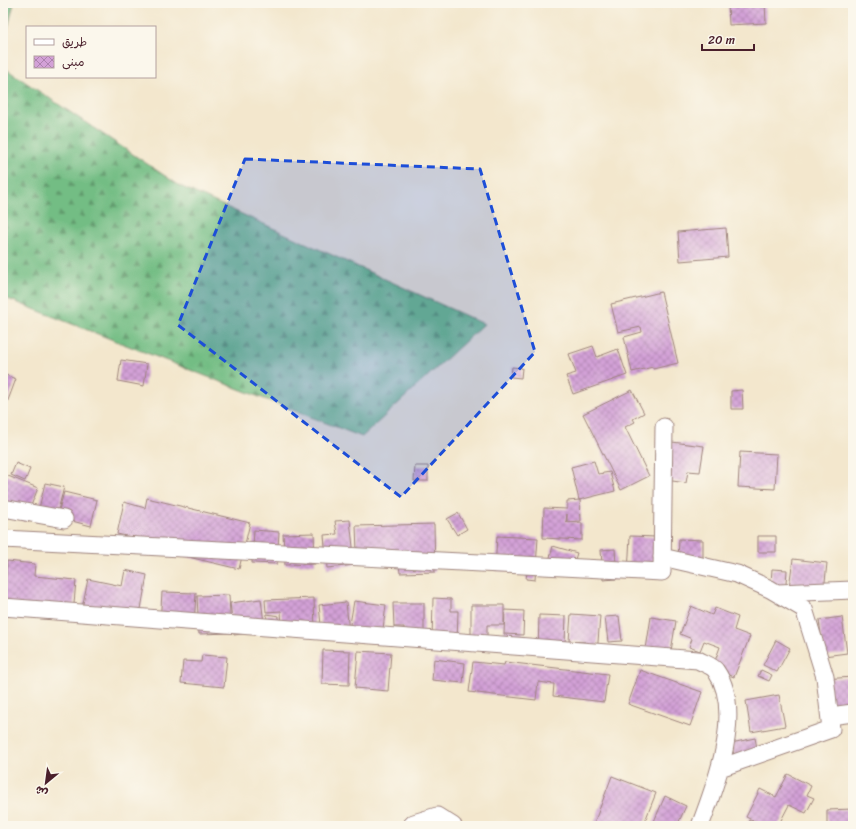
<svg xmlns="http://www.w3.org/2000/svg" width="856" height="829" viewBox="0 0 856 829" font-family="Sriracha,'Playpen Sans Arabic',sans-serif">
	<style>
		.forest { fill: url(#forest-firs); stroke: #5e6e58 }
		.building { fill: url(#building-cross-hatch) }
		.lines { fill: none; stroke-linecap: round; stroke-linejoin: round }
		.minor-casing { stroke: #9e837c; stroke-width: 19 }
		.minor { stroke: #fff; stroke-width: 17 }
		.marked { fill: #1d4ed8; fill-opacity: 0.2; stroke: #1d4ed8; stroke-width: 3; stroke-dasharray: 8 5; stroke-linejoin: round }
	</style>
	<defs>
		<pattern id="forest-firs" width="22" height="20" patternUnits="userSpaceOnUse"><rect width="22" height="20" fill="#73bd84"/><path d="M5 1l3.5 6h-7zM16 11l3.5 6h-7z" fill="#60996c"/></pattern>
		<pattern id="building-cross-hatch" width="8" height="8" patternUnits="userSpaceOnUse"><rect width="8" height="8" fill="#d3a1d7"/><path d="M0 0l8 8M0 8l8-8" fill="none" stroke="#ad83af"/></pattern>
	</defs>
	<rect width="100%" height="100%" fill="#fbf7ec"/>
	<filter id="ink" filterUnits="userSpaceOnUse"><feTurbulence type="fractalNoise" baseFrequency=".025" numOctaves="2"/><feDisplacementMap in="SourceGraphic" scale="8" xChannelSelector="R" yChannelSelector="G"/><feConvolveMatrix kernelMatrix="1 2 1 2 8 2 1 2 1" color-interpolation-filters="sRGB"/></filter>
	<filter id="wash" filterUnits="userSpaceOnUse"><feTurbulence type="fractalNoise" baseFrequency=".012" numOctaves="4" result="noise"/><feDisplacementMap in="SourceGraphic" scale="16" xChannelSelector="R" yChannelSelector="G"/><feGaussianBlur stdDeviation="0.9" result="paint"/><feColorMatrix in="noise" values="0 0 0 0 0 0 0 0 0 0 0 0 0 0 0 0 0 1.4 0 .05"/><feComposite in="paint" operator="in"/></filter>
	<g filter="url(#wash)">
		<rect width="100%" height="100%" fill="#f3e7cd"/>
		<path class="forest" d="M3,3H14L3,48Z
			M3,67L180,186L484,324L362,437L3,297Z"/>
		<g id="blocks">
			<path class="building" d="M728,3H765L766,23L729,25Z
				M726,228L728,257L680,261L678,232Z
				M661,292L678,363L653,369V367L632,372L624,337L642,332L641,327L618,332L611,304Z
				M593,346L597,357L618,349L627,375L573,394L566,376L576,373L569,354Z
				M121,360L147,364L144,386L118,381Z
				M512,367L522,368L521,378L511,377Z
				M3,374L16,379L7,403L3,401Z
				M632,390L644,413L633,419L635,422L625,427L649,476L621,490L583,414Z
				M742,390L743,409H731V391Z
				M672,442L704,446L700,472L688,471L686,483L666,480Z
				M740,452L777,454L775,489L738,487Z
				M594,461L598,474L610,472L615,491L579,500L571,467Z
				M16,463L30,469L25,481L11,475Z
				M415,466H428V481H414Z
				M3,474L38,488L25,521L3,512Z
				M45,483L64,487L55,522L37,517Z
				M64,492L97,500L91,526L57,517Z
				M147,498L250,523L239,569L146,547L148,541L117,534L124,502L145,508Z
				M580,500L581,521L567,522V514L566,522L582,523V540L543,538L544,508L567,509V501Z
				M458,513L467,529L457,535L447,519Z
				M350,520L355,565L327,568L324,535L337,534L335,521Z
				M434,524L435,572L400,573L399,564L357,552L356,526Z
				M254,530L279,532L277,564L252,563Z
				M314,533L315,564L285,565L283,534Z
				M497,536L538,538L535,580L526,579L527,572L495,570Z
				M630,536L656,537L653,574L628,573Z
				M758,536H776V552H758Z
				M679,539L703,540V562L678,561Z
				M553,546L577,553L571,572L548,565Z
				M615,549L617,579L603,580L601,550Z
				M793,559L827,563L824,591L789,587Z
				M7,561L35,564L34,576L76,580L73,616L37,612L36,618L3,615Z
				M772,569L787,570L785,597L770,596Z
				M125,570L147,575L141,609L155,612L81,613L88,579L122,586Z
				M162,592L196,593L194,626L160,624Z
				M229,595L231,633L199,634L197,596Z
				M314,598L315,632L282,626L281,611L266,612L265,600Z
				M433,598L451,599V611H458L457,643L432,642Z
				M261,599L265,631L234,635L230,603Z
				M354,601L386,605L383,629L349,630Z
				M346,602L349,633L322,635L319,605Z
				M393,603H424V638H404V627H394Z
				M471,605H504V625H487V645H471Z
				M691,606L712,615L715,608L738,617L734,630L750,636L734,677L726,674L710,675L720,647L704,641L700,651L689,647L692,639L680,634Z
				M505,610L524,611L523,635L504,634Z
				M267,614L279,616L277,634L265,633Z
				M571,614L600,616L597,655L584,654L585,642L569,641Z
				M539,615L566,616L565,643L538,653Z
				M619,616L622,641L608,642L605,617Z
				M651,617L676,621L670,657L646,649Z
				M842,617L847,653L824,656L819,620Z
				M776,640L790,648L777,672L763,665Z
				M323,650L350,651L349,685L322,684Z
				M358,651L391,653L388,691L355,688Z
				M202,655L227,657L224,687L181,683L183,661L201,662Z
				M434,659L465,663L463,683L432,680Z
				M473,662L504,665L505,662L608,674L604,702L553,696L554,684L538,682L536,700L469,692Z
				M640,670L702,692L690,726L628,704Z
				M761,670L772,675L769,681L758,676Z
				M853,677V716L837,717L824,679Z
				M779,695L785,726L751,732L746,701Z
				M755,738L759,758L736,764L731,743Z
				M788,774L811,786L807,795L814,798L806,813L789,805L778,826H764L746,817L760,789L776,797Z
				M612,776L656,793L643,826H593Z
				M665,796L686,806L677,826H652Z
				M853,809V826H827V810Z
				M749,820L760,826H746Z"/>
		</g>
	</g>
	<g filter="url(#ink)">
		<use href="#blocks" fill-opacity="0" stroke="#9e837c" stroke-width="1"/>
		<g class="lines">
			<defs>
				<path id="minor" d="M3,508L64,519
					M3,539L662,572L664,427
					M662,557L737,574L770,589L804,609L825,677L831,729L720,768
					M778,593L853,590
					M3,607L698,660C703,663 713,666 716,671C744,711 716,784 700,826
					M830,716L853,713
					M411,826L414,823L437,816L453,826"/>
			</defs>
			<use href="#minor" class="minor-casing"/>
			<use href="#minor" class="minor"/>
		</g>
	</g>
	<path class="marked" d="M245,159L480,169L535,352L401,497L178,325Z"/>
	<rect width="856" height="829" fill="none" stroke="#fbf7ec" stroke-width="16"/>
	<rect x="26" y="26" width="130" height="52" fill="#fbf7ec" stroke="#b4a19f"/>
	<rect x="34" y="39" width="20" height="6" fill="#ffffff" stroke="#b4a19f"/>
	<text x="62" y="46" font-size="12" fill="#4a1f2b">طريق</text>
	<rect x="34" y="56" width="20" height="12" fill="url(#building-cross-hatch)" stroke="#b4a19f"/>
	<text x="62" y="66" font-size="12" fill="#4a1f2b">مبنى</text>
	<g transform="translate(46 783) rotate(209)" stroke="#fbf7ec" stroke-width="3" paint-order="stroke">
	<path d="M0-3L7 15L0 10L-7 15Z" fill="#4a1f2b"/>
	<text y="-6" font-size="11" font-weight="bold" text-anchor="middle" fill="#4a1f2b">ش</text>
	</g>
	<path d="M702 44v6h52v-6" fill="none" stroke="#4a1f2b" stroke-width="2"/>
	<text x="708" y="44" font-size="12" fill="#4a1f2b" stroke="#fbf7ec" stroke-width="3" paint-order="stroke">20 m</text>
</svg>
